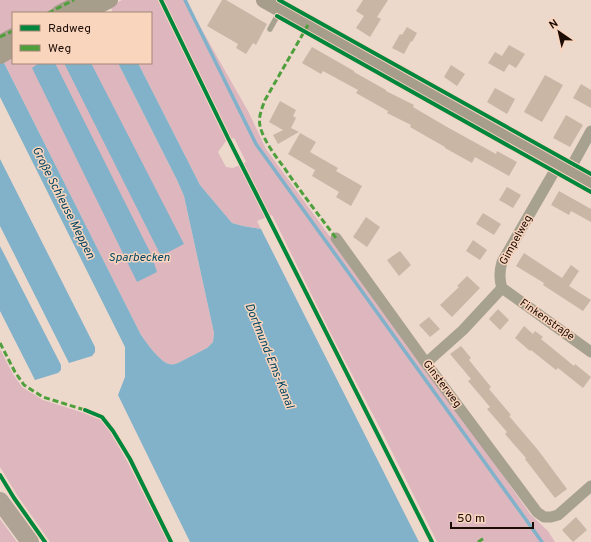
<svg xmlns="http://www.w3.org/2000/svg" width="591" height="542" viewBox="0 0 591 542" font-family="Overpass,sans-serif">
	<style>
		.green { fill: #deb7be; fill-rule: evenodd }
		.water { fill: #81b2c9 }
		.lines { fill: none; stroke-linecap: round; stroke-linejoin: round }
		.stream { stroke: #81b2c9; stroke-width: 3.5 }
		.building { fill: #c9b6a5 }
		.lane { stroke: #a7a190; stroke-width: 5.5 }
		.street { stroke: #a7a190; stroke-width: 11 }
		.secondary { stroke: #a79d8b; stroke-width: 16 }
		.primary { stroke: #aea395; stroke-width: 18 }
		.quiet { stroke: #4f9f3d; stroke-width: 3; stroke-dasharray: 6 3; stroke-linecap: butt }
		.cycleway-casing { stroke: #fad5be; stroke-width: 6 }
		.cycleway { stroke: #00873e; stroke-width: 4 }
		.labels { text-anchor: middle; dominant-baseline: central; stroke-width: 3; stroke-linejoin: round; paint-order: stroke }
		.street-label { font-size: 11px; fill: #1c0c04; stroke: #fad5be }
		.water-label { font-size: 12px; font-style: italic; fill: #014661; stroke: #fad5be }
	</style>
	<rect width="100%" height="100%" fill="#edd8cc"/>
	<path class="green" d="M0,0H83L92,13H13V63H118L177,180L184,196L214,333L213,342L207,348L178,363C175,364 172,365 169,364C159,361 147,343 141,335L0,55Z
		M122,0H185L249,113L266,149L426,368L531,515L548,531L555,542H437L382,432L333,338L272,215L257,221L261,229L243,226L232,223L200,185L138,63H151V13H113L110,6ZM234,138L246,162L233,168L226,167L218,152L226,141Z
		M0,349L13,374L22,387L43,400L84,413L101,420L111,433L127,461L168,542H50L17,495L0,467Z
		M0,519L17,542H0Z"/>
	<path class="water" d="M0,55L141,335C147,343 159,361 169,364C172,365 175,364 178,363L207,348L213,342L214,333L184,196L177,180L118,63H138L200,185L232,223L243,226L261,229L419,542H190L118,395L125,377V347L0,97Z
		M39,63H55L151,254L157,272L137,282L32,68Z
		M64,63H91L184,244L161,256Z
		M0,159L95,347V352L92,356L69,363L0,226Z
		M0,246L61,365V370L58,373L35,380L0,311Z"/>
	<g class="lines">
		<path class="stream" d="M185,0L256,144L542,542"/>
	</g>
	<path class="building" d="M222,0H226L267,24L256,45L253,43L246,54L236,48L238,44L207,26Z
		M363,0H388L377,17L381,19L370,37L356,28L364,16L356,11Z
		M407,27L417,33L412,42L411,41L404,54L392,48L400,34L402,35Z
		M509,45L525,54L516,68L509,64L504,72L488,63L495,52L502,56Z
		M312,47L354,71V72L386,90V91L414,105L413,107L447,127L496,154L497,151L517,162L509,176L475,157L472,163L445,148V147L410,127L411,125L387,113L388,111L356,93L358,90L323,71L321,74L302,63Z
		M451,65L465,74L457,86L444,77Z
		M545,75L563,85L542,122L524,112Z
		M581,84L591,90V108L573,98Z
		M495,88L515,99L507,114L487,102Z
		M280,101L296,110L293,116L296,118L291,128L299,132L278,144L273,135L283,130L269,122Z
		M566,115L583,125L570,147L553,138Z
		M300,133L316,142L310,152L338,168L336,171L362,186L351,206L336,197L339,192L312,176L315,170L288,154Z
		M507,187L521,195L513,208L499,200Z
		M559,191L591,209V222L571,211L569,215L551,205Z
		M483,213L501,224L494,235L476,224Z
		M366,217L380,227L367,247L353,237Z
		M473,240L487,250L480,260L466,251Z
		M400,251L411,265L399,276L387,260Z
		M524,253L562,278L571,265L579,271L569,286L591,300L583,311L543,285L544,283L516,266Z
		M467,276L480,288L452,317L440,305L459,287L457,286Z
		M498,309L509,320L500,330L489,319Z
		M429,317L440,329L430,337L419,325Z
		M524,326L533,334L535,331L543,337L541,339L574,366L575,364L591,377L583,388L558,368L556,370L531,350L530,351L515,338Z
		M461,346L471,358L469,360L491,387L489,389L511,415L509,416L538,450L567,489L555,498L525,459L526,458L505,434L507,432L487,409L490,407L468,381L471,379L450,354Z
		M576,517L587,530L573,542L562,530Z"/>
	<g class="lines">
		<path class="lane" d="M270,29L280,11"/>
		<path class="street" d="M569,171L591,131
			M336,238L426,363L537,512L544,517H551L558,515L591,486
			M502,288C499,279 499,272 502,262L558,165
			M502,288L591,352
			M426,363L463,330L502,288"/>
		<path class="secondary" d="M264,0L591,183
			M59,13L84,0
			M85,13L110,0
			M0,43L13,36
			M0,56L13,49"/>
		<path class="primary" d="M0,501L30,542"/>
		<path class="quiet" d="M48,13L74,0
			M308,25L265,100C262,108 258,117 260,126C263,139 275,156 283,166C300,191 318,214 336,238
			M0,37L13,31
			M0,343L15,372L24,385L43,397L88,411
			M478,542L484,538"/>
		<defs>
			<path id="cycleway" d="M161,0L228,138L432,542
				M279,0L591,174
				M277,16L591,192
				M85,410L102,417L113,431L130,459L171,542
				M0,475L14,498L45,542"/>
		</defs>
		<use href="#cycleway" class="cycleway-casing"/>
		<use href="#cycleway" class="cycleway"/>
	</g>
	<g class="labels">
		<g class="street-label">
			<text transform="translate(516 240) rotate(-61)">Gimpelweg</text>
			<text transform="translate(547 320) rotate(35)">Finkenstraße</text>
			<text transform="translate(442 384) rotate(53)">Ginsterweg</text>
		</g>
		<g class="water-label">
			<text transform="translate(63 203) rotate(63)">Große Schleuse Meppen</text>
			<text x="139" y="258">Sparbecken</text>
			<text transform="translate(269 356) rotate(68)">Dortmund-Ems-Kanal</text>
		</g>
	</g>
	<rect x="12" y="12" width="140" height="52" fill="#fad5be" stroke="#a18574"/>
	<rect x="20" y="25" width="20" height="6" fill="#00873e" stroke="#a18574"/>
	<text x="48" y="32" font-size="12" fill="#1c0c04">Radweg</text>
	<rect x="20" y="45" width="20" height="6" fill="#4f9f3d" stroke="#a18574"/>
	<text x="48" y="52" font-size="12" fill="#1c0c04">Weg</text>
	<g transform="translate(559 32) rotate(326)" stroke="#fad5be" stroke-width="3" paint-order="stroke">
	<path d="M0-3L7 15L0 10L-7 15Z" fill="#1c0c04"/>
	<text y="-6" font-size="11" font-weight="bold" text-anchor="middle" fill="#1c0c04">N</text>
	</g>
	<path d="M451 522v6h82v-6" fill="none" stroke="#1c0c04" stroke-width="2"/>
	<text x="457" y="522" font-size="12" fill="#1c0c04" stroke="#fad5be" stroke-width="3" paint-order="stroke">50 m</text>
</svg>
